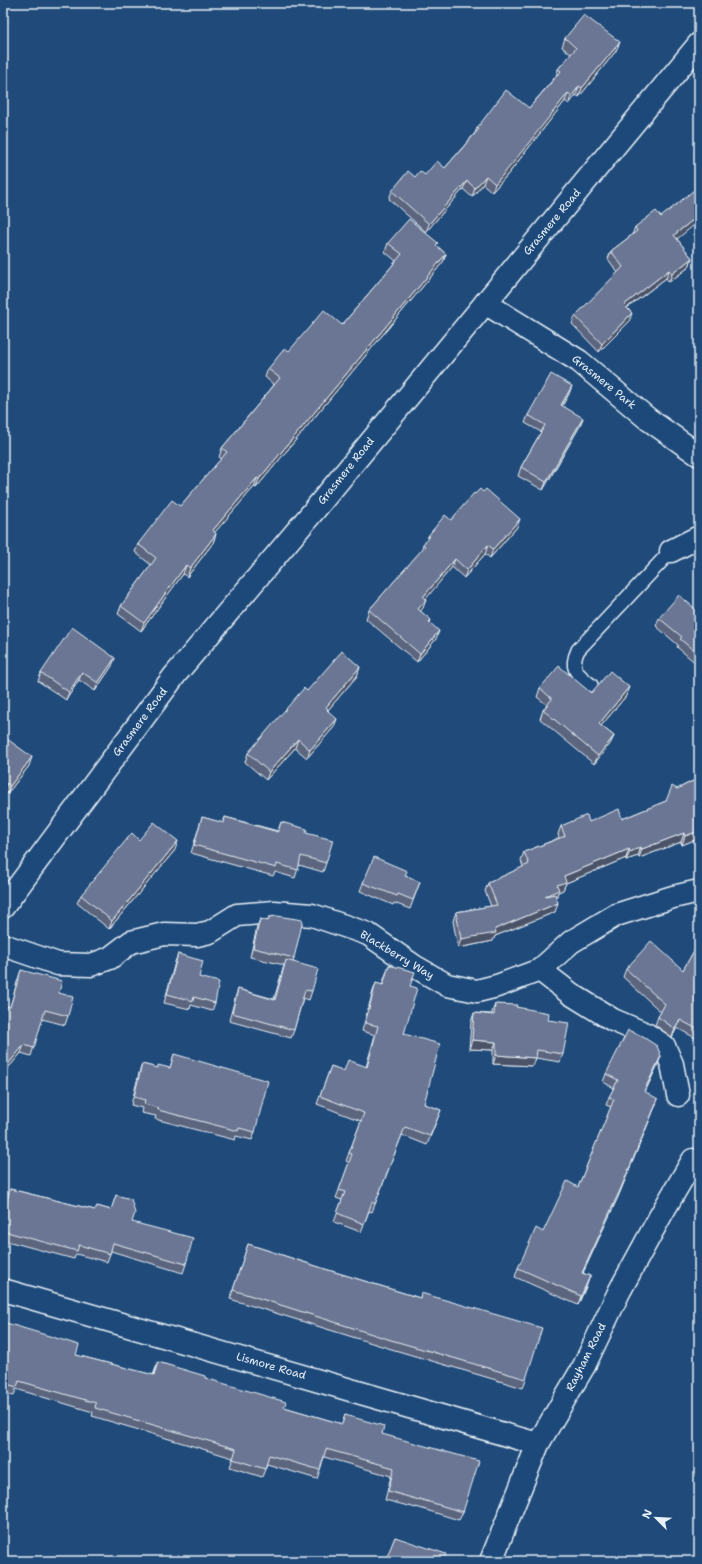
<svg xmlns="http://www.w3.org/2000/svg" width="702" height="1564" viewBox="0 0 702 1564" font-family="'Shantell Sans',sans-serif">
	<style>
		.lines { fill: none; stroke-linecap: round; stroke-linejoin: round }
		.lane-casing { stroke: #e8f1f8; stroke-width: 16 }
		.street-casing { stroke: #e8f1f8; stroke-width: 25 }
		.lane { stroke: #1f4a7a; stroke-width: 13 }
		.street { stroke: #1f4a7a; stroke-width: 22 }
		.wall { fill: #5c657e; stroke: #e8f1f8 }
		.shaded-wall { fill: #4b5367; stroke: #e8f1f8 }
		.building { fill: #6b7693; stroke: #e8f1f8 }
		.labels { text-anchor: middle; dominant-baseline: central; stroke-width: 3; stroke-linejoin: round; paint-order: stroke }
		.street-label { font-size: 11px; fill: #e8f1f8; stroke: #1f4a7a }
	</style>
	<rect width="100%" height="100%" fill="#1f4a7a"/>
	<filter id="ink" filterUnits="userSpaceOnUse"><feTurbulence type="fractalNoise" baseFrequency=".025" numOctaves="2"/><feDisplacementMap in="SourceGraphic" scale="8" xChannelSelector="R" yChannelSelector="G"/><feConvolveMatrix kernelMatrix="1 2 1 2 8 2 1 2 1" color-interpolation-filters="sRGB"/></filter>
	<g filter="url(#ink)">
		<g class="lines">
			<defs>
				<path id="lane" d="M591,685C577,674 569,669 578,650L671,551"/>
				<path id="street" d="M485,303L579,361L648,419L699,455
					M671,551L699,537
					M3,907L175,675L312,513L699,44
					M3,945L58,964L91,965L110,958L131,942L164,934L197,935L210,932L237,915L274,912L312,915L368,934L414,966L447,985L477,991L497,986L540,970L571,942L616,915L673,897L699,891
					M540,970L571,994L613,1020L646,1034L664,1046L672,1064L678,1095
					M3,1290L538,1444
					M491,1561L538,1444L584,1366L619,1292L662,1213L693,1160"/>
			</defs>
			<use href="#lane" class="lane-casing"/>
			<use href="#street" class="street-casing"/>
			<use href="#lane" class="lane"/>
			<use href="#street" class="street"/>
		</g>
		<path class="wall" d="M654,3H664L659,8Z
			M565,38L616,51L579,97L576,95L569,104L565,101L509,173L492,192L483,184L472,197L463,189L426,232L389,199L392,191L415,177L425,175L445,168L475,133L477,128L529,108L556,76L558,69L571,54L562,47Z
			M635,227L677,239L692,258L689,267L669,282L666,278L627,308L629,322L599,352L572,324L575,316L618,273L608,259L611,251L632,235Z
			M388,243L437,246L446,254L443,262L256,488L254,487L214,533L216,534L213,543L187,577L183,574L141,631L118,614L121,606L151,565L135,552L138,544L180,506L221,459L219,457L222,448L274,385L265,377L268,369L289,351L342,325L396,261L385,252Z
			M569,394L562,406L580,426L543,490L518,476L521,467L541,432L525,423L528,415Z
			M451,520L517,527L490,558L485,554L464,578L452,567L425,599L423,608L420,611L431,620L430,623L436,639L417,662L366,619L369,610L421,551L423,544L427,540L428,536Z
			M699,612V666L677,647L678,645L656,626L659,618Z
			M112,666L95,691L79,680L66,700L38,681L41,673Z
			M360,667L357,676L328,710L334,727L307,758L295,748L266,780L245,762L248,753L307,691Z
			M540,688L626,696L601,726L614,736L610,744L594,764L540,719L543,710L547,705L537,697Z
			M3,736L29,766L7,794L4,792Z
			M699,778V838L682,845L681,842L639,858L638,856L626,860V858L566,883L563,890L558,892L556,898L555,912L495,936L493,941L458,948L453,921L456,912L491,906L485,891L488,883L523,867L521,860L524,852L559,838L558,834L561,826L589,822L622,819L666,801L677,789Z
			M202,817L223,823L225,817L278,831L281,822L306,833L326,863L323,872L299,865L295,878L275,872L273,876L191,853Z
			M175,850L109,929L77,903L81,895Z
			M405,876L420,882L410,909L394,903L393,905L360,891L363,883Z
			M269,917L294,958L293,962L312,991L309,1000L303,998L294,1030L291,1038L229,1021L235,998L238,989L274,999L284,965L250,957L257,927L260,919L268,921Z
			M699,929V937L697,935Z
			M699,942V1040L677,1028L672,1037L655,1025L658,1017L661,1012L623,977L626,969L683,970Z
			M178,954L199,977L215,1003L212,1011L191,1005L190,1009L164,1003L175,962Z
			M389,965L410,986L404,1034L424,1104L441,1110L427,1145L402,1135L372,1212L369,1211L361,1232L334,1222L342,1200L336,1198L349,1163L346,1161L361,1121L317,1104L331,1066L344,1071L366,1067L375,1035L362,1031L373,991L376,983L382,985Z
			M21,970L59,993L68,1016L65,1025L42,1019L31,1056L21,1053L3,1074V1005L10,1007L18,979Z
			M495,1004L516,1007L548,1020L563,1054L560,1062L536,1058L533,1066L493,1064V1050L469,1049L471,1022L474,1013L492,1014V1012Z
			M174,1054L255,1132L252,1140L236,1136L235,1140L155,1119L156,1116L141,1113L142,1108L131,1105L139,1073L142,1064L157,1068H170Z
			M661,1056L658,1064L645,1092L655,1107L618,1197L583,1273L590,1276L578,1305L515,1277L518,1268L543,1232L578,1187L611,1107L606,1105L609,1097L614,1088L603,1082L606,1074Z
			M10,1189L95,1210L97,1206L111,1210L116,1195L132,1222L186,1264L183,1273L111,1251L107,1262L76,1254L74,1259L3,1240V1204L5,1205Z
			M248,1244L325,1269L420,1298L421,1293L526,1379L523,1388L388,1348L230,1299Z
			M3,1322L76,1355L153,1375L158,1362L205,1378L284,1407L342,1424L345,1415L382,1434L463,1512L459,1520L416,1507V1508L385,1500L391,1476L324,1457L317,1479L267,1464L262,1477L230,1467L233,1458L92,1416L93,1412L16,1389L14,1396L3,1393Z
			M395,1537L443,1561H386Z"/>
		<path class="shaded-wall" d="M661,3H664L659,8Z
			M620,42L616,51L579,97L582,88Z
			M579,86L576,95L569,104L572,96Z
			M568,93L565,101L509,173L492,192L495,184Z
			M486,176L483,184L472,197L475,188Z
			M467,181L463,189L426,232L429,224Z
			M699,215V221L671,244L674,235Z
			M446,254L443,262L256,488L259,479Z
			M692,258L689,267L669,282L672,274Z
			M669,270L666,278L620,313L624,305Z
			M632,313L629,322L599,352L602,344Z
			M572,386L569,394L558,413L561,405Z
			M583,418L580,426L543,490L546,482Z
			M257,478L254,487L210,538L213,530Z
			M520,519L517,527L490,558L493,549Z
			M216,534L213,543L187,577L190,568Z
			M488,545L485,554L464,578L467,570Z
			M455,559L452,567L420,606L423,597Z
			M186,565L183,574L141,631L144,623Z
			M426,600L423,608L415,618L418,609Z
			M439,631L436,639L417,662L420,654Z
			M115,658L112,666L95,691L98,683Z
			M360,667L357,676L328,710L325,717L326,707Z
			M82,672L79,680L66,700L69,692Z
			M629,687L626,696L596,732L599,724Z
			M337,719L334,727L307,758L310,750Z
			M614,736L610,744L594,764L598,756Z
			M298,739L295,748L266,780L269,772Z
			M32,757L29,766L7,794L10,786Z
			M7,783L4,792L3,794V789Z
			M699,831V838L682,845L685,836Z
			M684,833L681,842L639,858L642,849Z
			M178,841L175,850L109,929L112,921Z
			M641,847L638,856L626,860L630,852Z
			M629,849L626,858L566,883L563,890L558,892L556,899L545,896L557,885L564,876Z
			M558,903L555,912L495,936L493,941L458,948L461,939L495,929Z
			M680,1020L677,1028L672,1037L675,1029Z
			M472,1040L496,1042L493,1050L469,1049Z
			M24,1045L21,1053L3,1074L4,1069Z
			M496,1055L536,1058L533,1066L493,1064Z
			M661,1056L658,1064L641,1100L644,1091Z
			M658,1099L618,1197L579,1281L582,1273Z
			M590,1276L587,1285L578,1305L581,1296Z"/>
		<path class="building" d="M584,15L620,42L582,88L579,86L572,96L568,93L512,164L495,184L486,176L475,188L467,181L429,224L392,191L408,171L415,177L420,171L425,175L437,161L445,168L479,129L477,128L506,90L529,108L561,71L558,69L576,48L565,38Z
			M699,186V215L674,235L692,258L672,274L669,270L624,305L632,313L602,344L575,316L623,267L611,251L637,231L635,227L656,211L661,217Z
			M409,219L438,243L436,245L446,254L259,479L257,478L213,530L216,534L190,568L186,565L144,623L121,606L156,558L138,544L172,500L180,506L227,452L222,448L280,378L268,369L285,348L289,351L324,310L342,325L402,254L388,243Z
			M551,374L572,386L561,405L583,418L546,482L521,467L545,425L528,415Z
			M480,489L483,492L486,489L520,519L493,549L488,545L467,570L455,559L423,597L426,600L418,609L431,620L429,622L439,631L420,654L369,610L425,546L423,544L430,536H428L445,515L451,520L474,493L475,494Z
			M679,595L699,612V655L680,639L682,637L659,618Z
			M72,627L115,658L98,683L82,672L69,692L41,673Z
			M342,651L360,667L326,707L328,709L327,710L337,719L310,750L298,739L269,772L248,753L304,688L307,691Z
			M559,666L591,693L610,671L629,687L599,724L614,736L598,756L543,710L552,699L540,688Z
			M3,736L32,757L10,786L7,783L3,789Z
			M699,778V831L685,836L684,833L642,849L641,847L630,852L629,849L564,876L566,882L557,885L559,890L545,896L555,894L558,903L495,929L496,933L461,939L456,912L497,905L488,883L529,864L524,852L565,836L561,826L587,815L589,822L619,809L622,819L666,801L672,786L677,789Z
			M202,817L224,823L225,817L278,832L281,822L307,829L306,833L333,840L326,863L301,856L298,870L277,864L276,868L194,845Z
			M154,822L178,841L112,921L81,895L132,833L139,840Z
			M374,857L407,871L405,876L420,882L413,900L398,894L397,896L363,883Z
			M277,916L303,920L294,958L253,948L260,919L268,921L269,917Z
			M651,941L683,970L699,942V1030L680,1020L675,1029L658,1017L665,1004L626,969Z
			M178,954L203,961L199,977L219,982L215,1003L194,997L193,1001L167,994Z
			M286,960L318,969L312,991L305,990L294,1030L232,1013L238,989L275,1000Z
			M389,965L415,972L410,986L417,988L404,1034L440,1044L424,1104L441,1110L430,1136L405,1127L375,1204L372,1202L364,1224L337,1213L345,1192L339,1190L352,1154L349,1153L364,1113L320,1096L331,1066L344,1071L348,1060L367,1067L378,1026L365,1023L376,983L383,985Z
			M21,970L62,981L59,993L73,997L68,1016L45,1010L34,1048L24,1045L4,1069L3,1068V1005L10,1007Z
			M495,1004L517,1005L516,1007L549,1013L548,1020L569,1023L563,1054L537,1050L536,1058L496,1055V1042L472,1040L474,1013L494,1015Z
			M628,1030L643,1037L657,1046L661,1056L644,1091L658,1099L621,1188L582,1273L590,1276L581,1296L518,1268L536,1228L543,1232L567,1181L578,1187L614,1099L609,1097L618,1080L606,1074Z
			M174,1054L268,1081L255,1132L239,1128L238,1131L158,1110L159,1108L144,1104L145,1100L134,1097L142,1064L158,1068V1065L170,1068Z
			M10,1189L95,1210L97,1206L111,1210L116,1195L131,1199L135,1213L132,1222L193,1238L186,1264L113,1243L110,1254L79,1245L77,1251L3,1231V1204L6,1205Z
			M248,1244L325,1269L420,1298L421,1293L542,1328L526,1379L391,1340L233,1290Z
			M3,1322L79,1345L76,1355L154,1375L158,1362L205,1376V1378L286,1402L284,1407L342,1424L345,1415L384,1426L382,1434L479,1461L463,1512L419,1499V1500L388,1491L394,1468L326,1449L320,1470L269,1455L265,1469L233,1459L236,1449L95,1408L96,1403L19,1381L17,1387L3,1383Z
			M395,1537L446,1554L443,1561H393L386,1559Z
			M280,1556L285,1561H276Z"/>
	</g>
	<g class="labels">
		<g class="street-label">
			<text transform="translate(552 222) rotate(-50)">Grasmere Road</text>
			<text transform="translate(604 382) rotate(39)">Grasmere Park</text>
			<text transform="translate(346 471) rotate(-51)">Grasmere Road</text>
			<text transform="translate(140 722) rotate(-53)">Grasmere Road</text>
			<text transform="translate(397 955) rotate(31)">Blackberry Way</text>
			<text transform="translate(586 1357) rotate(-63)">Rayham Road</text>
			<text transform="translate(271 1366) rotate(16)">Lismore Road</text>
		</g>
	</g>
	<rect width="702" height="1564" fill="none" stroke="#1f4a7a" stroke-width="16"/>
	<rect x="8" y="8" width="686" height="1548" fill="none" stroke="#e8f1f8" stroke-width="1.5" filter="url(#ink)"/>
	<g transform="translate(656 1518) rotate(294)" stroke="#1f4a7a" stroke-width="3" paint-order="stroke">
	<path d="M0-3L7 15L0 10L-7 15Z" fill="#e8f1f8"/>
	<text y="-6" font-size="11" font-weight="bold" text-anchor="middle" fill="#e8f1f8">N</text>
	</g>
</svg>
